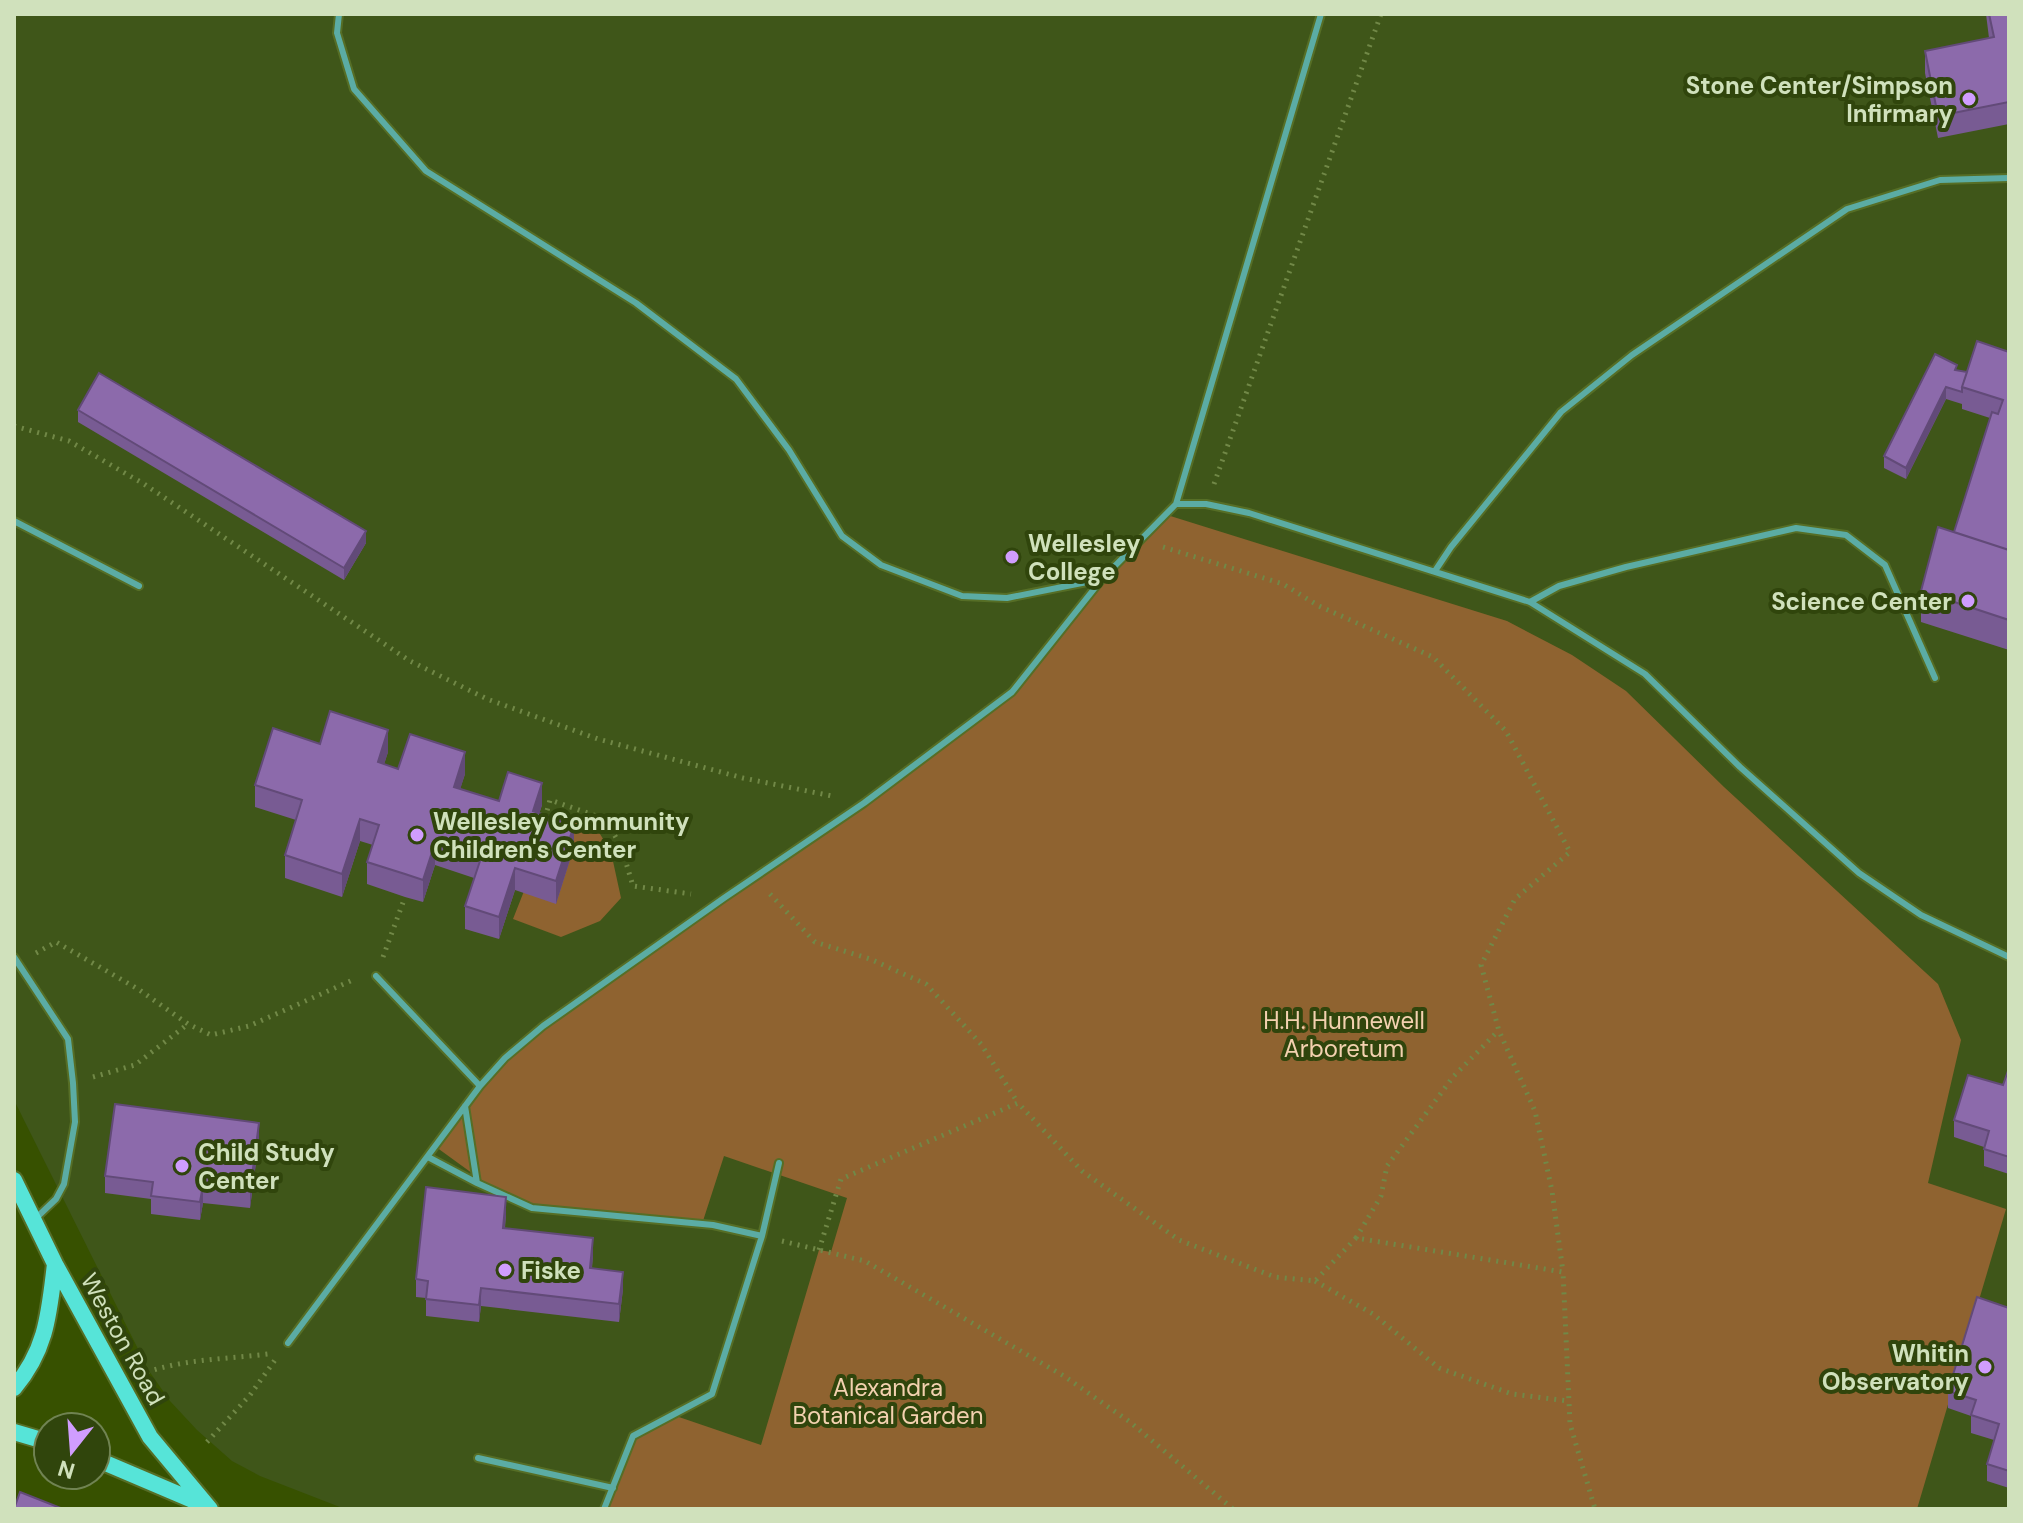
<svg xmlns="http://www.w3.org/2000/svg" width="2023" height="1523" viewBox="0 0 2023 1523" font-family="'DM Sans',sans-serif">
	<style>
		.built { fill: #3f5619 }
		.green { fill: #8f6330 }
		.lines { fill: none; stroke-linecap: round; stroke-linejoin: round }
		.service-casing { stroke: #566e26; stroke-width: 10 }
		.secondary-casing { stroke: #566e26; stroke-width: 20 }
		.path { stroke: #718847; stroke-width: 5; stroke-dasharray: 2 6; stroke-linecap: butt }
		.service { stroke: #5baca4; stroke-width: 6 }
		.secondary { stroke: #56e4d8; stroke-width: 16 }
		.wall { fill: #785b93 }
		.shaded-wall { fill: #624a78 }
		.building { fill: #8c6aab; stroke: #624a78; stroke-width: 2 }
		.poi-dot { fill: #d09dfe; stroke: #30450c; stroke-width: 3 }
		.labels { text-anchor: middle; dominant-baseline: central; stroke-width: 8; stroke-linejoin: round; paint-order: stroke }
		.poi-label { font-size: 24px; font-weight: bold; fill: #d0e1bc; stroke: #30450c; text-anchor: start }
		.park-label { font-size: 24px; fill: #f3d1af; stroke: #30450c }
		.street-label { font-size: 24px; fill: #d0e1bc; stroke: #30450c }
	</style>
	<rect width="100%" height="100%" fill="#375100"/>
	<path class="built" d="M14,14H2009V1509H345L260,1476L232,1461L197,1430L170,1401L149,1371L14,1100Z"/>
	<path class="green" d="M1164,514L1507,621L1572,655L1626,691L1724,787L1938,984L1961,1040L1928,1183L2006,1209L1917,1509H604L633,1436L673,1415L761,1445L819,1250L831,1252L847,1198L724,1156L702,1224L532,1208L487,1184L436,1147L480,1086L543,1026L864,803L1012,692L1066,621Z
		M554,815L597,829L611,852L621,898L600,921L561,937L513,919Z"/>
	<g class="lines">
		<defs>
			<path id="service" d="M339,14L337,33L354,89L426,171L636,303L736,379L789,450L842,536L881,565L962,596L1007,598L1102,579
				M1176,504H1206L1249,513L1530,602L1645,674L1740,767L1859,873L1921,915L2009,957
				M14,521L139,586
				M1435,571L1451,547L1561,412L1632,355L1847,209L1940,180L2009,178
				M1530,602L1559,586L1626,567L1796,528L1846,535L1885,565L1935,678
				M14,957L68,1039L73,1083L75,1122L64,1184L56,1199L35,1219
				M376,976L480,1086
				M465,1106L477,1183
				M428,1157L477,1183L532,1208L713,1225L762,1236
				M288,1343L480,1086L505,1058L543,1026L724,898L864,803L1012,692L1102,579L1176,504L1321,14
				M478,1458L613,1488
				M604,1509L633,1436L712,1394L762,1236L779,1163"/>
			<path id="secondary" d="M14,1180L55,1264L150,1437L210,1509
				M14,1388C47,1349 49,1313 55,1264
				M14,1432L48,1442
				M96,1459L204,1505"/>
		</defs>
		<use href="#service" class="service-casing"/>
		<use href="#secondary" class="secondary-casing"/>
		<path class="path" d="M14,426L69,441L144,484L410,661L487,699L598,739L743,778L832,796
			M1214,484L1381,14
			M1163,547L1283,584L1319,606L1433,657L1506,731L1570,852L1515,899L1481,965L1499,1031L1535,1111L1552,1191L1563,1272
			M545,818L550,800L605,819L621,846L633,886L691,894
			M770,894L815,942L870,959L926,984L981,1044L1018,1103
			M36,953L56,942L138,989L188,1024L211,1035L249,1026L355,979
			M383,957L405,897
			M93,1077L135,1065L188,1024
			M1356,1238L1381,1196L1387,1166L1453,1077L1498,1031
			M782,1241L865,1261L1064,1376L1130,1422L1233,1509
			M819,1250L841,1179L1018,1103L1082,1171L1179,1240L1275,1277L1315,1281L1356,1238L1563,1272L1570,1424L1595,1509
			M1315,1281L1373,1314L1439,1368L1512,1394L1569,1401
			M147,1372C186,1359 227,1359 268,1354
			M207,1442L250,1395L275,1360"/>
		<use href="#service" class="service"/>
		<use href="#secondary" class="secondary"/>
	</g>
	<path class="wall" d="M1986,14H2009V124L1938,138L1925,73V51L1989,38Z
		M2009,352V650L1921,622V591L1954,532L1990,418L1962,409V404L1946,399L1906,479L1884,468V456L1957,370L1967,372Z
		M78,410L366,543L344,580L78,422Z
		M388,752L384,764L398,769L465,774L460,789L499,801L542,805L539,814L574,847L556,904L515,890L499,939L465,929V906L474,878L435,865L423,902L405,897L367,884V862L373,845L360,841L342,897L285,878V855L296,820L255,807V785Z
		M2009,1068V1174L1984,1166V1147L1954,1137V1120L2003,1085Z
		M259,1140L250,1208L203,1203L200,1220L151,1214V1199L105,1193V1176Z
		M506,1214L505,1228L593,1255L592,1268L623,1289L619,1322L481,1306L479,1322L426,1316V1298L416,1297V1279Z
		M2009,1308V1488L1987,1481V1464L1994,1440L1971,1433V1416L1948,1408V1391Z"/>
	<path class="shaded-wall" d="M1946,387V399L1906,479V468Z
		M366,531V543L344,580V568Z
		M388,730V752L378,784V762Z
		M465,752V774L454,809V787Z
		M542,783V805L533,834V811Z
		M360,819V841L342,897V874Z
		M574,825V847L556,904V881Z
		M435,843V865L423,902V880Z
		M515,868V890L499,939V917Z
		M259,1123V1140L250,1208V1191Z
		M203,1185V1203L200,1220V1202Z
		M506,1197V1214L503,1245V1228Z
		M593,1238V1255L590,1285V1268Z
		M623,1272V1289L619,1322V1304Z
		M481,1288V1306L479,1322V1305Z"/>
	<path class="building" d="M1989,14H2009V102L1938,116L1925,51L1994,37Z
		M1977,341L2009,352V550L1954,532L1992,412L1998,414L2003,400L1962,387Z
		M1935,354L1957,365L1955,370L1967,372L1962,387V392L1946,387L1906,468L1884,456Z
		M99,373L366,531L344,568L78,410Z
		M1938,527L2009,550V620L1921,591Z
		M330,711L388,730L378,762L398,769L410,734L465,752L454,787L499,801L508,772L542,783L533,811L574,825L556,881L515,868L499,917L465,906L481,858L435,843L423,880L405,874L367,862L379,825L360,819L342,874L285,855L302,800L255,785L273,728L320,744Z
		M2009,1068V1157L1984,1149L1989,1131L1954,1120L1968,1075L2003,1085Z
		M115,1104L259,1123L250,1191L203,1185L200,1202L151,1196L153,1182L105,1176Z
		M426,1187L506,1197L503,1228L593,1238L590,1268L623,1272L619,1304L481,1288L479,1305L426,1299L428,1281L416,1279Z
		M1977,1297L2009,1308V1471L1987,1464L1999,1424L1971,1415L1976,1400L1948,1391Z
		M20,1492L63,1509H14Z"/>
	<g class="poi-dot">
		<circle cx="1969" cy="99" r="8"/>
		<circle cx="1012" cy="557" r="8"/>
		<circle cx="1968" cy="601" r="8"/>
		<circle cx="417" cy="835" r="8"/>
		<circle cx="182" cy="1166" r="8"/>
		<circle cx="505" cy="1270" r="8"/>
		<circle cx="1985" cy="1367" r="8"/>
	</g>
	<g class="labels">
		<g class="poi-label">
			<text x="1953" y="85" text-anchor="end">Stone Center/Simpson<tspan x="1953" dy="28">Infirmary</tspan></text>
			<text x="1028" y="543">Wellesley<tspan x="1028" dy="28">College</tspan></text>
			<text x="1952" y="601" text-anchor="end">Science Center</text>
			<text x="433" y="821">Wellesley Community<tspan x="433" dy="28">Children's Center</tspan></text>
			<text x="198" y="1152">Child Study<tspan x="198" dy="28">Center</tspan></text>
			<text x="521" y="1270">Fiske</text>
			<text x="1969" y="1353" text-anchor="end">Whitin<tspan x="1969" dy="28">Observatory</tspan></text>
		</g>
		<g class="park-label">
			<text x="1344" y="1020">H.H. Hunnewell<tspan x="1344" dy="28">Arboretum</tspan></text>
			<text x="888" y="1387">Alexandra<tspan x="888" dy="28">Botanical Garden</tspan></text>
		</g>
		<g class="street-label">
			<text transform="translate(123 1339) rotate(61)">Weston Road</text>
		</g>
	</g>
	<rect width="2023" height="1523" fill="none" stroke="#d0e1bc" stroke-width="32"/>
	<g transform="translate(72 1451) rotate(197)"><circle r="38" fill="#30450c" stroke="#708352" stroke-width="2"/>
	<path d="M0-6L14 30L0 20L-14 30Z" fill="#d09dfe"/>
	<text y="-12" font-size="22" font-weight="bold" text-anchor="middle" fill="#d0e1bc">N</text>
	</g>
</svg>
